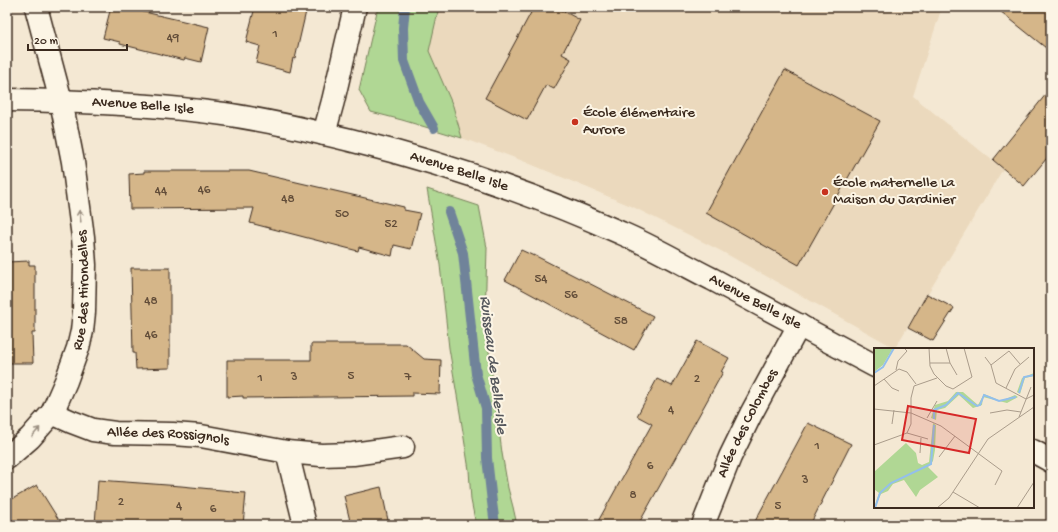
<svg xmlns="http://www.w3.org/2000/svg" width="1058" height="532" viewBox="0 0 1058 532" font-family="'Gochi Hand',sans-serif">
	<style>
		.built { fill: #ebd9bd }
		.green { fill: #b0d794; stroke: #768059 }
		.lines { fill: none; stroke-linecap: round; stroke-linejoin: round }
		.stream { stroke: #70839a; stroke-width: 10 }
		.building { fill: #d5b689; stroke: #3b2a1e }
		.minor-casing { stroke: #3b2a1e; stroke-width: 25 }
		.minor { stroke: #fcf5e5; stroke-width: 22 }
		.oneway { stroke: #9c9082 }
		.poi-dot { fill: #c8321e; stroke: #fcf5e5; stroke-width: 1.5 }
		.labels { text-anchor: middle; dominant-baseline: central; stroke-width: 4; stroke-linejoin: round; paint-order: stroke }
		.number-label { font-size: 13px; fill: #624d39 }
		.street-label { font-size: 15px; fill: #3b2a1e; stroke: #fcf5e5 }
		.poi-label { font-size: 15px; fill: #3b2a1e; stroke: #fcf5e5; text-anchor: start }
		.water-label { font-size: 16px; font-style: italic; fill: #55575c; stroke: #fcf5e5 }
		.inset-river { fill: none; stroke: #93bfec; stroke-width: 2 }
		.inset-road { fill: none; stroke: #aa9c8b; stroke-width: 1 }
		.view { fill: #d62828; fill-opacity: 0.15; stroke: #d62828; stroke-width: 2 }
		.inset-edge { fill: none; stroke: #3b2a1e; stroke-width: 2 }
	</style>
	<rect width="100%" height="100%" fill="#f4e8d3"/>
	<filter id="ink" filterUnits="userSpaceOnUse"><feTurbulence type="fractalNoise" baseFrequency=".025" numOctaves="2"/><feDisplacementMap in="SourceGraphic" scale="8" xChannelSelector="R" yChannelSelector="G"/><feConvolveMatrix kernelMatrix="1 2 1 2 8 2 1 2 1" color-interpolation-filters="sRGB"/></filter>
	<g filter="url(#ink)">
		<path class="built" d="M439,7H942L913,96L1003,169L895,348L721,251L631,206L523,161L462,138L453,106L429,51Z"/>
		<path class="green" d="M378,7H439L429,51L453,106L462,138L402,120L371,112L359,90Z
			M427,189L479,206L487,248L485,319L502,453L508,488L513,507L517,525H476L471,500L469,470L460,413L449,348L440,265Z"/>
		<g class="lines">
			<path class="stream" d="M405,7L403,28L404,61L419,102L434,128
				M449,212L463,253L476,374L486,408L487,458L492,502L495,525"/>
		</g>
		<path class="building" d="M111,7H123L209,27L201,62L185,58L184,60L120,44V42L103,38Z
			M255,7H307L295,59L293,58L290,72L256,63L260,46L246,42Z
			M534,7H556L580,20L562,54L571,59L554,89L546,85L527,120L485,98Z
			M995,7H1051V52Z
			M785,70L880,121L799,265L706,213Z
			M1051,88V153L1024,186L993,160Z
			M144,171H249L404,207V210L420,213L411,249L394,245L392,256L359,247L358,251L250,223L254,208L130,209L129,174L144,173Z
			M521,250L534,256V255L653,316L634,350L505,280Z
			M29,261V265H35V333H32L33,363H7V262Z
			M131,268H170V368L136,369L135,353H133Z
			M927,294L954,308L933,341L908,328Z
			M697,341L729,358L721,372H723L638,525H596L652,424L637,416L657,379L672,386Z
			M311,344H406L424,359L441,360L440,394L412,393V396L243,398V396L227,397V360H311Z
			M808,423L851,444L810,525H753Z
			M98,480L181,486L232,491V492L246,493L243,525H95Z
			M37,485L62,525H7V502Z
			M381,487L389,525H351L344,496Z"/>
		<g class="lines">
			<defs>
				<g id="minor">
					<path id="s1" d="M7,100C79,101 152,104 224,114C266,120 309,130 350,140C443,163 534,194 621,233C652,246 682,264 712,279C766,308 821,337 875,366"/>
					<path d="M324,134L333,101L355,7"/>
					<path id="s2" d="M52,413L72,422L93,430L115,433L173,434L201,436L287,452L321,455L353,454L403,447"/>
					<path d="M1033,451L1051,461"/>
					<path d="M287,452L305,525"/>
					<path id="s3" d="M7,458L30,438L52,413L66,381L78,348L82,331L84,312L85,265L83,237L73,162L61,101L36,7"/>
					<path id="s4" d="M703,525L730,457L751,414L799,325"/>
				</g>
			</defs>
			<use href="#minor" class="minor-casing"/>
			<use href="#minor" class="minor"/>
		</g>
		<defs><path id="oneway-shaft" d="M-6 0H5M1.5-3L5.5 0L1.5 3" fill="none" stroke-width="1.6" stroke-linecap="round" stroke-linejoin="round"/></defs>
		<g class="oneway">
			<use href="#oneway-shaft" transform="translate(80 216) rotate(-98)"/>
			<use href="#oneway-shaft" transform="translate(36 432) rotate(-50)"/>
		</g>
	</g>
	<g class="poi-dot">
		<circle cx="575" cy="122" r="4"/>
		<circle cx="825" cy="192" r="4"/>
	</g>
	<g class="labels">
		<g class="number-label">
			<text x="275" y="34">1</text>
			<text x="173" y="38">49</text>
			<text x="204" y="190">46</text>
			<text x="161" y="191">44</text>
			<text x="288" y="199">48</text>
			<text x="342" y="214">50</text>
			<text x="391" y="224">52</text>
			<text x="541" y="279">54</text>
			<text x="571" y="295">56</text>
			<text x="151" y="301">48</text>
			<text x="621" y="321">58</text>
			<text x="151" y="335">46</text>
			<text x="351" y="376">5</text>
			<text x="294" y="377">3</text>
			<text x="408" y="377">7</text>
			<text x="260" y="378">1</text>
			<text x="697" y="379">2</text>
			<text x="671" y="410">4</text>
			<text x="817" y="446">1</text>
			<text x="650" y="466">6</text>
			<text x="805" y="480">3</text>
			<text x="633" y="495">8</text>
			<text x="121" y="502">2</text>
			<text x="179" y="506">4</text>
			<text x="778" y="506">5</text>
			<text x="213" y="509">6</text>
		</g>
		<g class="street-label">
			<text stroke="none"><textPath href="#s1" startOffset="136">Avenue Belle Isle</textPath></text>
			<text stroke="none"><textPath href="#s1" startOffset="460">Avenue Belle Isle</textPath></text>
			<text stroke="none"><textPath href="#s3" startOffset="192">Rue des Hirondelles</textPath></text>
			<text stroke="none"><textPath href="#s1" startOffset="784">Avenue Belle Isle</textPath></text>
			<text stroke="none"><textPath href="#s4" startOffset="111">Allée des Colombes</textPath></text>
			<text stroke="none"><textPath href="#s2" startOffset="120">Allée des Rossignols</textPath></text>
		</g>
		<g class="poi-label">
			<text x="583" y="113">École élémentaire<tspan x="583" dy="17">Aurore</tspan></text>
			<text x="833" y="183">École maternelle La<tspan x="833" dy="17">Maison du Jardinier</tspan></text>
		</g>
		<g class="water-label">
			<text transform="translate(492 365) rotate(83)">Ruisseau de Belle-Isle</text>
		</g>
	</g>
	<g transform="translate(874 348)">
		<rect width="160" height="160" fill="#f4e8d3"/>
		<path d="M0,0H19L9,17L0,24ZM160,25V28L151,30L146,46L143,44L148,30ZM82,44H89L104,57L110,46L127,53L141,47L144,49L133,55L109,49L108,57L99,60L85,47L71,60L63,62L62,72L57,70L61,57L74,53ZM59,75L62,77L61,102L59,113L54,119L64,129L46,142L42,149L30,132L19,136L14,143L7,146L0,160L5,145L0,141V124L32,95L42,105L44,115L48,117L55,114Z" fill="#b0d794"/>
		<path class="inset-river" d="M0,25L9,19L20,0M145,45L150,29L160,27M60,71V62L72,57L84,45L103,58L106,57L110,47L125,53L142,49M1,160L6,145L17,135L57,116L60,77"/>
		<path class="inset-road" d="M55,0L56,18L60,26L72,38L79,41L98,29L90,0M72,0L76,15M111,9L117,17L122,35L152,51L160,47M56,15H76L83,27M117,17L135,3L146,16M22,22L24,13L33,3L30,0M10,31L18,40L25,43M0,38L25,21L33,24L42,36M132,40L141,21L155,9M0,61L37,65L67,78L128,123L121,137M116,65L133,62L147,64M145,69L157,39M53,70L63,53M18,76L20,62M33,85L54,91M0,97L33,85L37,76V50L40,38L63,30M46,105L47,90M65,109L81,88M79,144L106,160M63,160L75,150L114,91L160,59M143,160L160,134"/>
		<path class="view" d="M34,58L102,71L95,105L28,92Z"/>
		<rect width="160" height="160" class="inset-edge"/>
	</g>
	<rect width="1058" height="532" fill="none" stroke="#fcf5e5" stroke-width="24"/>
	<rect x="12" y="12" width="1034" height="508" fill="none" stroke="#3b2a1e" stroke-width="1.5" filter="url(#ink)"/>
	<path d="M28 44v6h99v-6" fill="none" stroke="#3b2a1e" stroke-width="2"/>
	<text x="34" y="44" font-size="12" fill="#3b2a1e" stroke="#fcf5e5" stroke-width="3" paint-order="stroke">20 m</text>
</svg>
